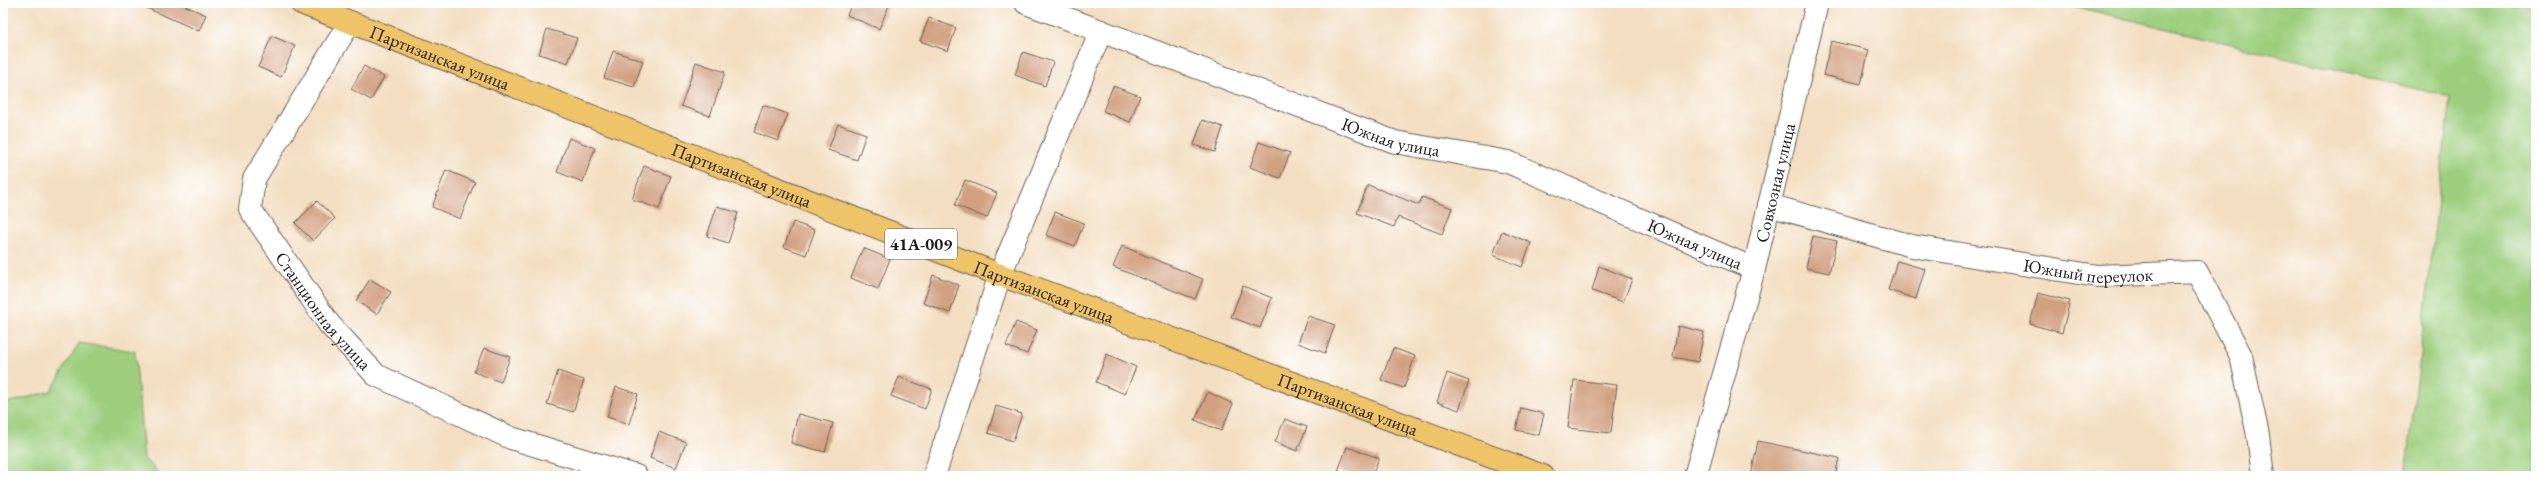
<svg xmlns="http://www.w3.org/2000/svg" width="2539" height="479" viewBox="0 0 2539 479" font-family="'EB Garamond',serif">
	<style>
		.green { fill: #9cce7d; stroke: #5c754c }
		.building { fill: #d1a081 }
		.lines { fill: none; stroke-linecap: round; stroke-linejoin: round }
		.minor-casing { stroke: #676056; stroke-width: 24 }
		.major-casing { stroke: #676056; stroke-width: 24 }
		.minor { stroke: #fff; stroke-width: 22 }
		.major { stroke: #efc469; stroke-width: 22 }
		.labels { text-anchor: middle; dominant-baseline: central; stroke-width: 3; stroke-linejoin: round; paint-order: stroke }
		.shield { fill: #fff; stroke: #606060; stroke-width: 1 }
		.shield-label { font-size: 17px; font-weight: bold; fill: #1c1c1c }
		.street-label { font-size: 18px; fill: #1c1c1c; stroke: #fff }
	</style>
	<rect width="100%" height="100%" fill="#fff"/>
	<filter id="ink" filterUnits="userSpaceOnUse"><feTurbulence type="fractalNoise" baseFrequency=".025" numOctaves="2"/><feDisplacementMap in="SourceGraphic" scale="8" xChannelSelector="R" yChannelSelector="G"/><feConvolveMatrix kernelMatrix="1 2 1 2 8 2 1 2 1" color-interpolation-filters="sRGB"/></filter>
	<filter id="wash" filterUnits="userSpaceOnUse"><feTurbulence type="fractalNoise" baseFrequency=".012" numOctaves="4" result="noise"/><feDisplacementMap in="SourceGraphic" scale="16" xChannelSelector="R" yChannelSelector="G"/><feGaussianBlur stdDeviation="0.9" result="paint"/><feColorMatrix in="noise" values="0 0 0 0 0 0 0 0 0 0 0 0 0 0 0 0 0 1.4 0 .05"/><feComposite in="paint" operator="in"/></filter>
	<g filter="url(#wash)">
		<rect width="100%" height="100%" fill="#f3dec1"/>
		<path class="green" d="M2060,3H2536V476H2406L2450,97Z
			M79,343L135,351L144,458L162,476H3V404L51,391Z"/>
		<g id="blocks">
			<path class="building" d="M135,3H179L206,15L199,31Z
				M852,3H890L879,29L847,15Z
				M929,18L956,28L948,51L920,41Z
				M547,29L577,38L568,63L539,54Z
				M272,36L295,46L281,77L258,67Z
				M1831,41L1869,50L1861,84L1823,75Z
				M613,51L643,61L634,87L604,78Z
				M1023,52L1053,62L1045,86L1015,75Z
				M696,62L725,72L710,116L681,106Z
				M364,66L384,77L371,100L351,89Z
				M1113,86L1140,96L1130,122L1103,111Z
				M763,105L788,114L778,141L754,132Z
				M1202,120L1223,127L1215,152L1194,145Z
				M838,124L866,134L857,160L828,150Z
				M569,138L595,148L583,182L557,172Z
				M1259,142L1290,153L1280,178L1250,167Z
				M644,166L671,176L659,209L632,199Z
				M446,170L475,182L460,219L432,207Z
				M965,180L997,193L987,218L955,205Z
				M1368,185L1419,205L1422,197L1452,208L1442,234L1398,217L1394,227L1357,213Z
				M317,201L335,218L313,241L295,223Z
				M717,206L738,213L728,243L707,236Z
				M1055,212L1084,223L1075,246L1046,235Z
				M793,222L815,230L806,255L784,247Z
				M1502,231L1531,243L1522,267L1493,255Z
				M1813,236L1837,241L1829,273L1806,268Z
				M1122,246L1203,279L1195,299L1113,267Z
				M863,248L890,259L878,289L851,278Z
				M1897,261L1925,269L1916,299L1888,290Z
				M1599,266L1632,279L1623,302L1592,291Z
				M933,275L959,285L950,313L923,303Z
				M370,279L391,292L377,314L356,301Z
				M1243,286L1272,298L1260,328L1231,317Z
				M2038,293L2070,301L2062,333L2030,324Z
				M1308,316L1335,325L1325,353L1298,343Z
				M1016,322L1037,330L1027,354L1006,346Z
				M1678,326L1704,332L1698,362L1673,357Z
				M484,348L510,357L501,382L474,372Z
				M1393,348L1415,356L1404,388L1381,380Z
				M1107,354L1136,367L1125,394L1096,382Z
				M558,371L584,380L573,412L547,404Z
				M1447,373L1469,381L1459,410L1437,402Z
				M899,377L932,389L925,409L891,396Z
				M1574,380L1617,385L1611,433L1568,428Z
				M616,387L638,394L629,424L607,417Z
				M1208,392L1233,404L1221,431L1195,420Z
				M996,406L1022,414L1013,441L988,433Z
				M1521,408L1544,414L1539,435L1516,430Z
				M798,414L833,423L825,452L791,443Z
				M1285,419L1307,427L1297,451L1275,442Z
				M659,432L686,442L676,468L650,458Z
				M1758,441L1839,458L1835,476H1751Z
				M1347,447L1379,458L1372,476H1353L1338,471Z"/>
		</g>
	</g>
	<g filter="url(#ink)">
		<use href="#blocks" fill-opacity="0" stroke="#676056" stroke-width="1"/>
		<g class="lines">
			<defs>
				<g id="minor">
					<path id="s1" d="M1026,3L1395,142L1508,162L1754,269"/>
					<path id="s2" d="M350,22L254,179L250,209L329,324L376,375L511,438L636,476"/>
					<path id="s3" d="M1769,205L1912,246L2097,276L2197,272L2241,356L2258,435L2263,476"/>
					<path d="M934,476L1000,275L1101,31"/>
					<path id="s4" d="M1695,476L1754,269L1817,3"/>
				</g>
				<g id="major">
					<path id="s5" d="M301,3L1000,275L1543,476"/>
				</g>
			</defs>
			<use href="#minor" class="minor-casing"/>
			<use href="#major" class="major-casing"/>
			<use href="#minor" class="minor"/>
			<use href="#major" class="major"/>
		</g>
	</g>
	<g class="labels">
		<rect class="shield" x="885" y="229" width="72" height="30" rx="3"/>
		<g class="shield-label">
			<text x="921" y="244">41А-009</text>
		</g>
		<g class="street-label">
			<text stroke="none"><textPath href="#s5" startOffset="149">Партизанская улица</textPath></text>
			<text stroke="none"><textPath href="#s1" startOffset="389">Южная улица</textPath></text>
			<text stroke="none"><textPath href="#s5" startOffset="473">Партизанская улица</textPath></text>
			<text stroke="none"><textPath href="#s4" startOffset="304">Совхозная улица</textPath></text>
			<text stroke="none"><textPath href="#s1" startOffset="713">Южная улица</textPath></text>
			<text stroke="none"><textPath href="#s3" startOffset="327">Южный переулок</textPath></text>
			<text stroke="none"><textPath href="#s5" startOffset="797">Партизанская улица</textPath></text>
			<text stroke="none"><textPath href="#s2" startOffset="340">Станционная улица</textPath></text>
			<text stroke="none"><textPath href="#s5" startOffset="1121">Партизанская улица</textPath></text>
		</g>
	</g>
	<rect width="2539" height="479" fill="none" stroke="#fff" stroke-width="16"/>
</svg>
